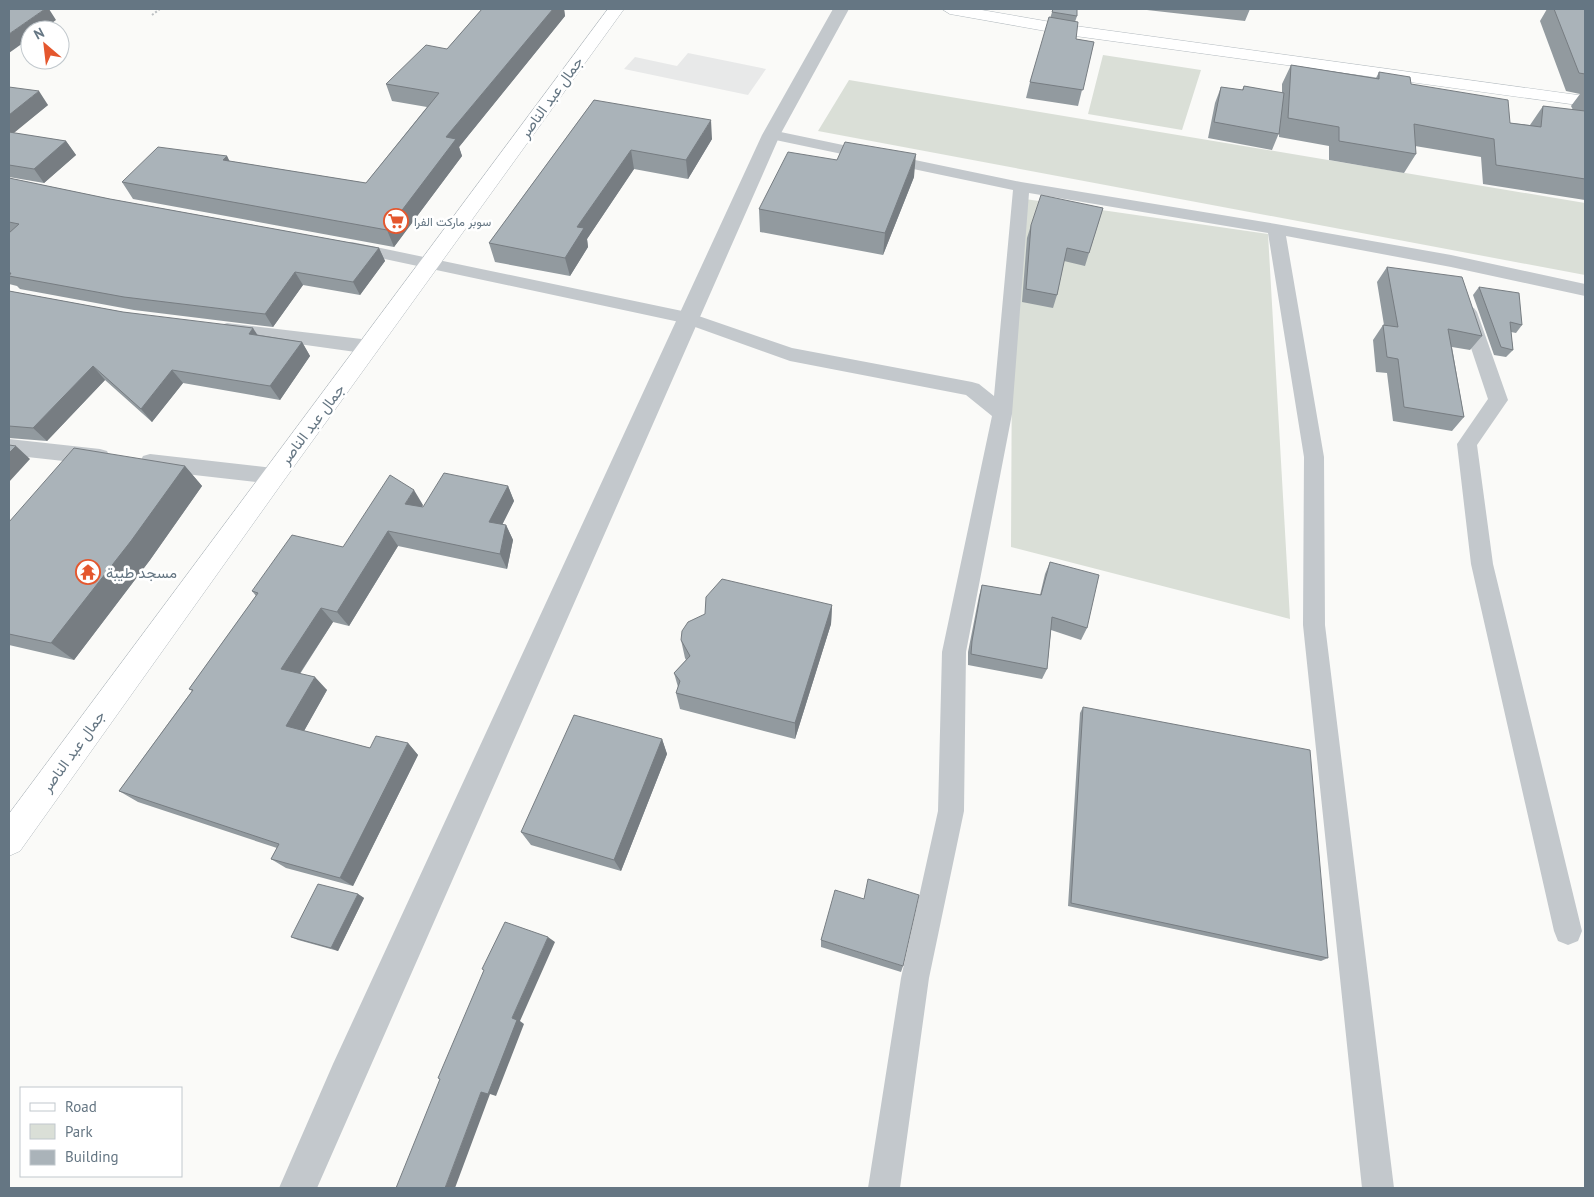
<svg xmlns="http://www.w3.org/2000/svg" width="1594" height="1197" viewBox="0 0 1594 1197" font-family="'PT Sans',Vazirmatn,sans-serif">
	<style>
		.built { fill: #e8e9e9 }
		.green { fill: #dadfd7 }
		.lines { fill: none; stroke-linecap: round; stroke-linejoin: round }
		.secondary-casing { stroke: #b3babf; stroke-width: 1 }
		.path { stroke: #bbbfc2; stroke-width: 2; stroke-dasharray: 2 2; stroke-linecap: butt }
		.lane { fill: #c3c8cc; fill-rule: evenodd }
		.street { fill: #c3c8cc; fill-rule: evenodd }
		.secondary { fill: #fff; fill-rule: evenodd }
		.wall { fill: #929a9f }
		.shaded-wall { fill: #777d82 }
		.building { fill: #aab3b9; stroke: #777d82 }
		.labels { text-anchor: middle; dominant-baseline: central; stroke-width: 5; stroke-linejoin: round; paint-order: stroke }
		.far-poi-label { font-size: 12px; fill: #657683; stroke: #fff; text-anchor: start }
		.street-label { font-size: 15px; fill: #657683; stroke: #fff }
		.poi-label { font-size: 15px; fill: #657683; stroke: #fff; text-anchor: start }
	</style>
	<rect width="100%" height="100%" fill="#fafaf8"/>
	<path class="built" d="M688,53L766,69L748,95L624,69L635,57L677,66Z"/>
	<path class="green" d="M1103,55L1201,70L1182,130L1088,114Z
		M849,80L1585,203V275L818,131Z
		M1025,199L1268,234L1290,619L1011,547L1012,347Z"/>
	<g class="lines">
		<defs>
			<path id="secondary" d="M608,9H624L282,483L20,851L9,856V814Z
				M942,9H976L1068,25L1585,96V106L1068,35L950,14Z"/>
		</defs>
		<use href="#secondary" class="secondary-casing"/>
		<path class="path" d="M152,15L160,9"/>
		<path class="lane" d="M771,130L1021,182L1276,224L1451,255L1585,284V296L1451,267L1286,236L1324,457L1325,625L1394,1188H1362L1303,625L1304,457L1268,233L1029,193L1012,414L966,652L964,811L929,978L900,1188H868L901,978L938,811L942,652L992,416L966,395L790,361L684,323L352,252L346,251L343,247L346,243L352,242L687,312L792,348L972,382L979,384L994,396L1013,190L766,138L763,135L766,132Z
			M1468,306L1474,308L1477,312L1508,400L1477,445L1493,564L1582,931L1578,941L1568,945L1558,941L1554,931L1471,564L1457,444L1488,399L1459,312L1462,308Z
			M227,323L370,340L377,342L379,347L377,352L370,354L221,333L218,329L221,325Z
			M9,439L100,449L107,451L110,457L107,463L100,465L9,455Z
			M150,454L273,468L280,470L283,476L280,482L273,484L150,470L143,468L140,462L143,456Z"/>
		<path class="street" d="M833,9H849L780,135L317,1188H279L333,1064L762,135Z"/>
		<use href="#secondary" class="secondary"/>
	</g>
	<path class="wall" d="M482,9H564L565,16L459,147L462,156L394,247L133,199L122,182L227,156L229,161L366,183L427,107L392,101L386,84L447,49Z
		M1053,9L1077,16L1075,22L1076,39L1094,42L1078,106L1026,98L1030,82Z
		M1138,9H1250L1245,21Z
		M1547,9H1585V200L1483,184L1481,157L1415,146L1416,154L1404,173L1329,160V146L1279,137V133L1272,150L1208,138L1215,103L1221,87L1242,90L1244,86L1282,93V84L1291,65L1376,78L1379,72L1510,123L1530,125L1543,106L1573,110L1571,106L1580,94L1566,91L1540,21Z
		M9,87L48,105L13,133L66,141L76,155L44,183L9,177Z
		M594,100L712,139L688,179L634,169L587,239L588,247L570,276L495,262L489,243Z
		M914,177L883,255L760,232L759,209Z
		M9,178L110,199L379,248L385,261L360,295L303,285L273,327L134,310L20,289L17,286L9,284Z
		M1103,208L1085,266L1064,261L1057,295L1053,308L1022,302L1027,238L1031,225Z
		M1387,267L1482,336L1470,350L1452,347L1464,417L1452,431L1393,421L1387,373L1376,372L1373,340L1383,325H1384L1377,282Z
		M1479,287L1522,325L1516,333L1511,332L1513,350L1506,357L1494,355L1473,295Z
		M9,291L123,312L302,342L310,356L280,400L183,383L152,422L105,380L47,441L9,438Z
		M185,466L202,486L150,560L74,660L9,645V522Z
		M508,486L514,501L502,525H506L513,540L507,569L398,546L349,626L333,622L300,674L327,690L304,731L370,748L408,743L418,755L353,886L286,868L271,859L277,848L138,802L119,791L192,691L189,689L256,596L252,591L343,547L423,505L422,507H423Z
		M1050,562L1087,628L1081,640L1051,630L1047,669L1042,679L968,665V652L979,596L982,585L1040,595L1045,574Z
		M832,605L831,624L795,739L680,709L676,693L678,687L674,673L686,660L685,658L681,640Z
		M1083,707L1328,958L1321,961L1068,906L1080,713Z
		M662,739L667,754L621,871L531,845L521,832Z
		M358,894L364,898L338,951L298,940L291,937Z
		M821,940L903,966L901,972L821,947Z"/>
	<path class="shaded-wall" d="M45,9H49L56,20L42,30H30V38L9,53V34Z
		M553,9H564L565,16L459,147L462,156L394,247L387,230L446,137Z
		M39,91L48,105L9,137V115Z
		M711,120L712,139L688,179L686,160Z
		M66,141L76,155L44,183L34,169Z
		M631,150L634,169L587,239L588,247L570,276L565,258L577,227Z
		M916,154L914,177L883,255L885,233Z
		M227,156L236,174L223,160Z
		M379,248L385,261L360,295L353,282Z
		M295,272L303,285L273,327L265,314Z
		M253,328L262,342L249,334Z
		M302,342L310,356L280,400L270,386Z
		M93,366L105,380L47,441L33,428Z
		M172,370L183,383L152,422L141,409Z
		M16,446L30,459L9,482V453Z
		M185,466L202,486L150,560L74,660L51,643Z
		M508,486L514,501L496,537L489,522Z
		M414,490L423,505L414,519L405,504Z
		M506,525L513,540L507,569L500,554Z
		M388,531L398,546L349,626L337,612Z
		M832,605L831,624L795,739V723Z
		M321,608L333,622L294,682L281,669Z
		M315,677L327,690L300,738L286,726Z
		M662,739L667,754L621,871L614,860Z
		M408,743L418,755L353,886L340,878Z
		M358,894L364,898L338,951L331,948Z
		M548,937L555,942L520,1021L524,1024L496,1096L490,1094L455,1188H445L481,1092L512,1018Z"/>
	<path class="building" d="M9,9H45L9,34Z
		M482,9H553L446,137L456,139L387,230L122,182L158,147L227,156L223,160L366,183L439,93L386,84L426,45L447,49Z
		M1053,9H1077V16L1052,12Z
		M1554,9H1585V74L1579,73Z
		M1049,17L1078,22L1076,39L1094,42L1083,90L1030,82Z
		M1291,65L1379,79V72L1410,77L1411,84L1508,100L1510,123L1541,127L1543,106L1585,111V179L1496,165L1494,139L1414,124L1416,154L1339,141V127L1288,118Z
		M1244,86L1284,93L1279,134L1214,122L1221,87L1243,90Z
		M9,87L39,91L9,115Z
		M594,100L711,120L686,160L631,150L577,227L584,228L565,258L489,243Z
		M9,132L66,141L34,169L9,165Z
		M845,142L916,154L885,233L759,209L788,152L837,160Z
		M9,178L110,199L379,248L353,282L295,272L265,314L124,297L9,276L11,273H9V233L19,224L9,222Z
		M1041,195L1103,208L1089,253L1067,248L1057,295L1026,289L1031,225Z
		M1387,267L1462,277L1482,336L1448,329L1464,417L1404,407L1398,359L1387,357L1383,325L1398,327Z
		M1479,287L1519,293L1522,325L1510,322L1513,350L1501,347Z
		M9,291L123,312L253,328L249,334L302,342L270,386L172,370L141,409L93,366L33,428L9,426Z
		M9,445L16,446L9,453Z
		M74,448L185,466L131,541L51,643L9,634V522Z
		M444,473L508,486L489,522L506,525L500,554L388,531L337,612L321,608L281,669L315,677L286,726L370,748L376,736L408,743L340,878L271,859L279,844L119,791L193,690L189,689L258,593L252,591L292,535L343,547L390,475L414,490L405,504L423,507Z
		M1050,562L1099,575L1087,628L1052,617L1047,669L971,654L972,641L982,585L1041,595Z
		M722,579L832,605L795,723L676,693L680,681L674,673L690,656L681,640L682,631L688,622L705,614L706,597Z
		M1083,707L1310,750L1328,958L1071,903Z
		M574,715L662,739L614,860L521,832Z
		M868,879L919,895L903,966L821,940L835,890L864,899Z
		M318,884L358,894L331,948L291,937Z
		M505,922L548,937L512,1018L517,1020L488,1094L481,1092L445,1188H396L440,1079L438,1078L484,970L482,969Z"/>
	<defs>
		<symbol id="supermarket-ring" viewBox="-11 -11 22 22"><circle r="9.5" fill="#fff" stroke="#e4572e" stroke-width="1.5"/><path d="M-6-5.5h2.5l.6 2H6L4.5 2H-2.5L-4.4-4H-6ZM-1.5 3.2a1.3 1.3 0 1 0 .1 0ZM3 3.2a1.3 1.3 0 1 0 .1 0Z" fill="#e4572e"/></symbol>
		<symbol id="temple-ring" viewBox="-11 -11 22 22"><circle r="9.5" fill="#fff" stroke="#e4572e" stroke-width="1.5"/><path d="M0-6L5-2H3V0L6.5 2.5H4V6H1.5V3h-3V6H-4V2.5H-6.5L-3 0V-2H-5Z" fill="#e4572e"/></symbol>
	</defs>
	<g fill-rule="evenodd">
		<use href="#supermarket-ring" x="382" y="207" width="28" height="28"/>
		<use href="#temple-ring" x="74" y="558" width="28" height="28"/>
	</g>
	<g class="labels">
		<g class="far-poi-label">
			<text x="414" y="221">سوبر ماركت الفرا</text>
		</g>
		<g class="street-label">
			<text transform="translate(551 97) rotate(-54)">جمال عبد الناصر</text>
			<text transform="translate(312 424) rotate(-53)">جمال عبد الناصر</text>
			<text transform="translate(73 751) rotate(-54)">جمال عبد الناصر</text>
		</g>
		<g class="poi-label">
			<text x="106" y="572">مسجد طيبة</text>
		</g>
	</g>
	<rect width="1594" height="1197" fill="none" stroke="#657683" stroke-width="20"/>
	<rect x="20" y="1087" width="162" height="90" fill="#ffffff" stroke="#c1c8cd"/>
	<rect x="30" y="1103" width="25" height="8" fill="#ffffff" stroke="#c1c8cd"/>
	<text x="65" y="1112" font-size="15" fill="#657683">Road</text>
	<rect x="30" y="1124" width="25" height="15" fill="#dadfd7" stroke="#c1c8cd"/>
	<text x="65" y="1137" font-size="15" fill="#657683">Park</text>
	<rect x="30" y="1150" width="25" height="15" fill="#aab3b9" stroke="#c1c8cd"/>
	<text x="65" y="1162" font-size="15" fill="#657683">Building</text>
	<g transform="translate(45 45) rotate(332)"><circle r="24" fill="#ffffff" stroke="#c1c8cd"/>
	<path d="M0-4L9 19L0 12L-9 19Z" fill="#e4572e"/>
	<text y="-8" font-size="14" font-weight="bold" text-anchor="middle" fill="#657683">N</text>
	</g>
</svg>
